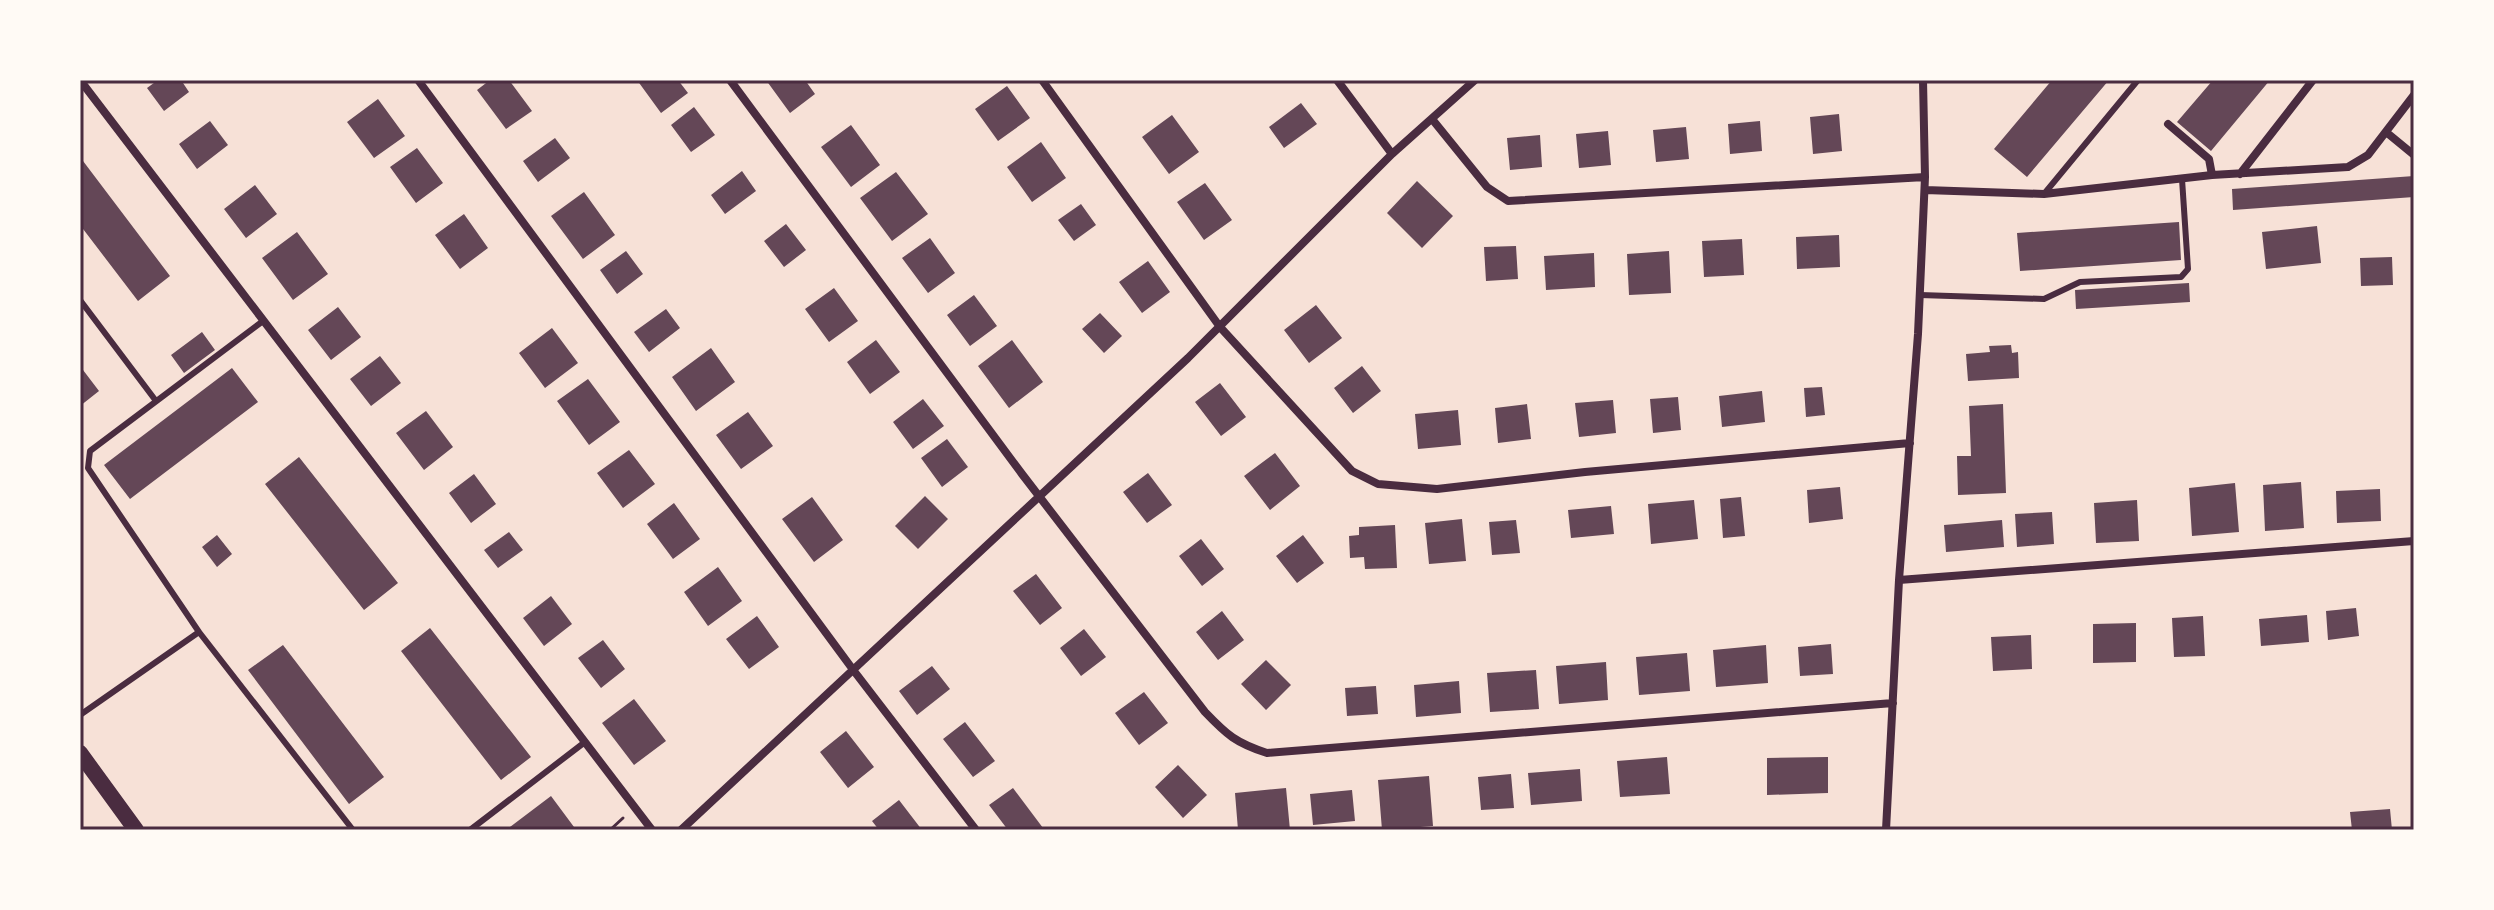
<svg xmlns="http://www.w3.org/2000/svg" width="2494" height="910" viewBox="0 0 2494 910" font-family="Raleway,sans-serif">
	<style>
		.building { fill: #644757 }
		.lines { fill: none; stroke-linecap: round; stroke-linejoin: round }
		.path { stroke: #4a2c40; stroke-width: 3 }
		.service { stroke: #4a2c40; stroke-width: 6 }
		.minor { stroke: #4a2c40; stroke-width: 8 }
		.secondary { stroke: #4a2c40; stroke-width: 16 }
		.neatline { fill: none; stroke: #4a2c40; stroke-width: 3 }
	</style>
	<rect width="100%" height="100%" fill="#f7e1d7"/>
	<path class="building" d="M158,80H181L189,92L164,111L147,88Z
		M490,80H509L532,111L506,129L477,90Z
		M637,80H678L688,93L661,113Z
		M766,80H805L815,94L790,113Z
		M2052,80H2109L2027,177L1994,149Z
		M2213,80H2270L2211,151L2177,122Z
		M1007,86L1030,118L998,141L975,109Z
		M378,99L405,136L374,158L347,122Z
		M1301,103L1317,124L1284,148L1269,127Z
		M694,107L715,135L691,152L671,125Z
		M1839,114L1842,151L1813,154L1810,117Z
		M1172,115L1199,152L1169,174L1142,137Z
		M210,121L228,145L197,169L179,144Z
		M1760,121L1762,151L1730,154L1728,124Z
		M851,125L880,165L851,187L821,147Z
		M1686,127L1689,159L1656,162L1653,130Z
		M1608,131L1611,165L1579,168L1576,134Z
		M1540,135L1542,167L1510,170L1507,138Z
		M555,138L570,158L538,182L523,161Z
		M1041,142L1066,178L1032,202L1007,167Z
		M417,148L443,183L416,203L390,167Z
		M80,157L170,276L138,301L80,225Z
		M742,171L756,191L725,214L711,195Z
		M896,172L928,214L892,241L860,198Z
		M2414,176V197L2233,210L2232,189Z
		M1417,181L1453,216L1422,248L1387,213Z
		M1205,183L1232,220L1204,240L1177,202Z
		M255,185L277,214L246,238L224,209Z
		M584,192L615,235L583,259L551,216Z
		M1081,204L1096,225L1074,241L1058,220Z
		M464,214L488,248L460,269L435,235Z
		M2179,222L2181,260L2020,271L2017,233Z
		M786,224L806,250L784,267L764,241Z
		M2317,226L2321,263L2266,269L2262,232Z
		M297,232L328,274L293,300L262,258Z
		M1839,235L1840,267L1797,269L1796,237Z
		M930,238L955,273L928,293L902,258Z
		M1742,239L1744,275L1704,277L1702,241Z
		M1516,246L1518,279L1486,281L1484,247Z
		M626,251L643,274L617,294L600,270Z
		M1669,251L1671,293L1629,295L1627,254Z
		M1594,253L1595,287L1546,290L1544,256Z
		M2392,257L2393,285L2361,286L2360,258Z
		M1148,261L1170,292L1142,313L1119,282Z
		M2189,283L2190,302L2076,309L2075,290Z
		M834,288L858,321L829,342L805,309Z
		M974,295L997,326L970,346L947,315Z
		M1316,305L1342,338L1309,363L1284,330Z
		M338,307L361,337L331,360L308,330Z
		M666,309L680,328L649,352L634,332Z
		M1100,313L1122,336L1104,353L1082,329Z
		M552,328L578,363L545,388L519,353Z
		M202,332L215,350L184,373L171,355Z
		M876,340L900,372L870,394L847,362Z
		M1012,340L1043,382L1009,408L978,366Z
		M2011,345L2012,353L2018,352L2019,378L1968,381L1966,354L1990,352L1989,346Z
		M711,348L735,382L696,411L672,377Z
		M380,356L401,383L371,406L350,379Z
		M80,366L99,391L80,406Z
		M1362,366L1381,391L1353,413L1334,388Z
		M232,368L258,402L130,499L104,465Z
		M588,379L620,422L589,445L557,401Z
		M1220,383L1246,417L1221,436L1195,402Z
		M1822,387L1825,415L1806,417L1804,388Z
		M1762,391L1765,422L1722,427L1719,396Z
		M1678,397L1681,430L1653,433L1650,399Z
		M923,399L944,426L913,449L893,422Z
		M1613,400L1616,433L1579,437L1575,403Z
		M1527,404L1531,439L1498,443L1495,408Z
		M2003,404L2006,493L1958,495L1957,456H1971L1969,406Z
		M1458,410L1461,445L1418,449L1415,414Z
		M426,411L453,447L424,470L396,433Z
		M748,412L773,446L741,469L716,435Z
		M947,439L968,467L942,487L921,458Z
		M629,450L655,484L623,508L597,473Z
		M1275,453L1300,486L1270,510L1244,476Z
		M299,457L398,583L364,610L265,484Z
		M1148,473L1172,505L1147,523L1123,492Z
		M474,474L496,504L471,523L449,493Z
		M2301,482L2304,528L2265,531L2263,485Z
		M2235,483L2239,532L2192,536L2189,488Z
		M1840,487L1843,519L1809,523L1807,490Z
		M2380,489L2381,521L2337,523L2336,491Z
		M925,496L948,519L918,549L895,526Z
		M812,497L843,540L814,562L782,519Z
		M1741,497L1745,536L1723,538L1720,499Z
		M1694,500L1698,539L1651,544L1648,504Z
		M2137,500L2139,541L2096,543L2094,503Z
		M674,503L700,539L673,559L647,524Z
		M1611,506L1614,534L1571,538L1568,510Z
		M2052,512L2054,544L2017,547L2015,514Z
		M1462,519L1466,561L1429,564L1425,523Z
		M1516,520L1520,553L1492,555L1489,522Z
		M2002,520L2004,547L1946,552L1944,525Z
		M1395,525L1397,568L1365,569L1364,557L1350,558L1349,536L1359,535V527Z
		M509,532L523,550L498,568L484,550Z
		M217,535L232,554L217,567L202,547Z
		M1303,535L1324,563L1297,583L1276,556Z
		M1201,539L1224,569L1202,586L1179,556Z
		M718,567L742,601L708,626L684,592Z
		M1036,574L1062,608L1040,625L1013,591Z
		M551,596L572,624L544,646L523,618Z
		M2356,608L2359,636L2328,640L2326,611Z
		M1222,611L1244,640L1218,660L1196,632Z
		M2307,615L2309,642L2261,646L2259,619Z
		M757,616L779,647L749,669L726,639Z
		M2203,616L2205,656L2174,657L2172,618Z
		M2136,623V662L2093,663V624Z
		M430,628L531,757L501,780L401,651Z
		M1084,629L1106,657L1081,676L1060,648Z
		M2031,635L2032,669L1993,671L1991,637Z
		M603,640L625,669L601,688L578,658Z
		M1831,644L1833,674L1800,676L1798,647Z
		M283,645L384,777L349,804L248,670Z
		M1766,645L1768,683L1716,687L1713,650Z
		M1687,653L1690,691L1639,695L1636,657Z
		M1266,660L1291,685L1266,710L1241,684Z
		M1606,662L1608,700L1559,704L1556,666Z
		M932,666L950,689L917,715L899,691Z
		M1536,670L1539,709L1490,712L1487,673Z
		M1459,681L1461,713L1416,717L1414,685Z
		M1376,686L1378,714L1347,716L1345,688Z
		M1144,692L1168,723L1139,745L1115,713Z
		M634,699L666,741L634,765L602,723Z
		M965,722L995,761L973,777L943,739Z
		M846,731L874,767L848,788L820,752Z
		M1667,757L1670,794L1620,797L1617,761Z
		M1828,757V793L1767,795V758Z
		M1178,765L1207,795L1183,818L1155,787Z
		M1580,769L1582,801L1531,805L1528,773Z
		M1511,774L1514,808L1481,810L1478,777Z
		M1429,776L1433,826L1382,830L1378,780Z
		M1013,788L1043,828L1040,830H1008L989,805Z
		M1286,788L1290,830H1238L1235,793Z
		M1352,790L1355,821L1313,825L1310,794Z
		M551,796L574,827L571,830H506Z
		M899,800L922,830H879L872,821Z
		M2390,809L2392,830H2352L2350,812Z"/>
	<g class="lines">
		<path class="path" d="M610,830L623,818"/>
		<path class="service" d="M2044,194L2138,80
			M1920,295L2044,299L2080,282L2181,277L2188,269L2182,179
			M80,300L156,401
			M199,632L353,830
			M80,715L199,632L88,468L90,451L263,321
			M470,830L585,742"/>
		<path class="minor" d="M80,80L652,830
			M418,80L854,671L976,830
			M730,80L1022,474L1205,712C1227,735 1236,743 1267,753L1893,703
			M1042,80L1220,327L1352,471L1378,484L1437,489L1585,472L1910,443
			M1337,80L1392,154
			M1432,119L1487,187L1508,201L1925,177
			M2168,124L2209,159L2212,175
			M2386,132L2414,155
			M2240,174L2313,80
			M1925,190L2044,194L2212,175L2348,167L2368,155L2414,95
			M1899,580L2414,541
			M681,830L1188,358L1392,154L1475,80
			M1886,830L1899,580L1918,334L1925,177L1923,80"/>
		<path class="secondary" d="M80,753L136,830"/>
	</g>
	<rect width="2494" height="910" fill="none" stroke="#fffaf5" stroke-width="164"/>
	<rect x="82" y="82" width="2330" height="746" class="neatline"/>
</svg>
